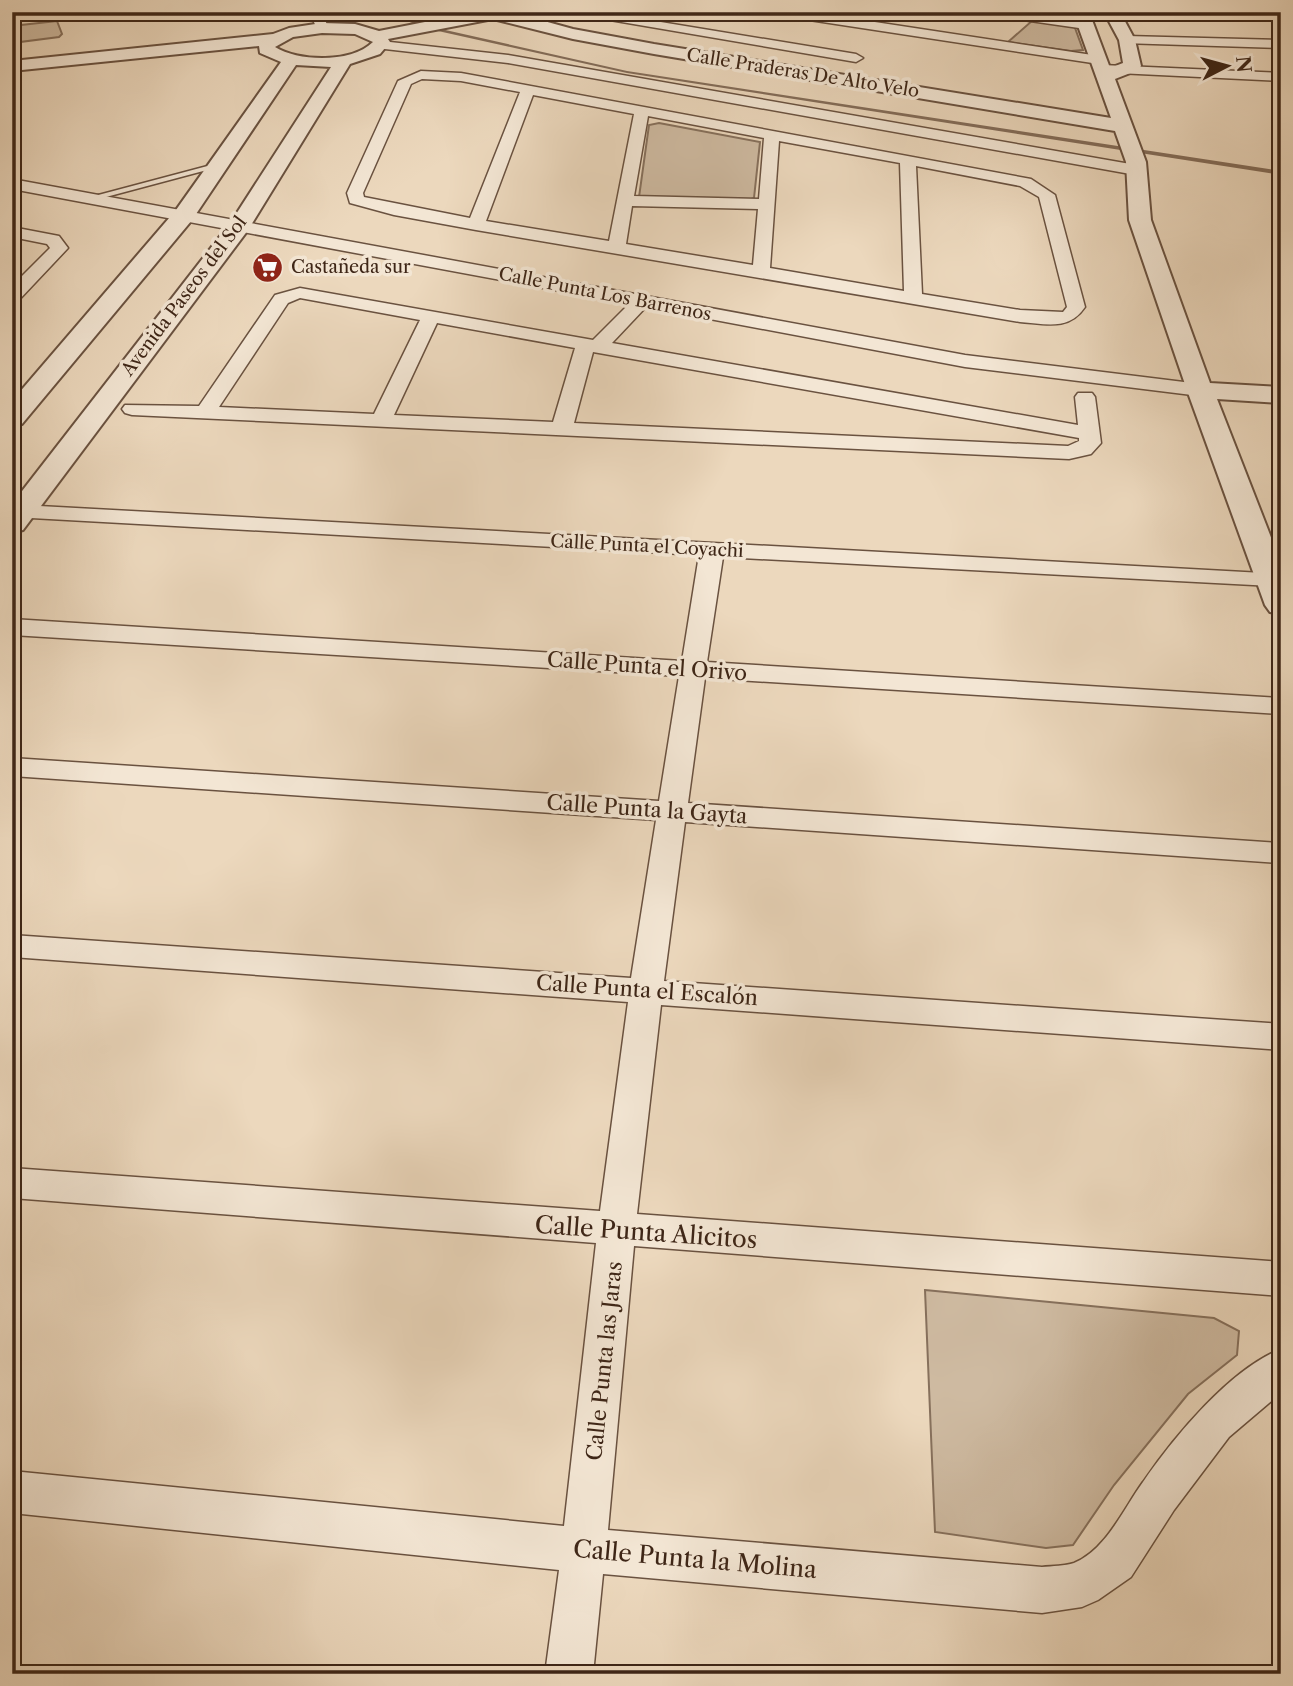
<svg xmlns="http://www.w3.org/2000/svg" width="1293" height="1686" viewBox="0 0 1293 1686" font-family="'Libre Caslon Text',serif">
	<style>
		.green { fill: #cebaa1; stroke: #86705c; stroke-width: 2 }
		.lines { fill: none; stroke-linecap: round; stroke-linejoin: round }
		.stream { fill: #836c59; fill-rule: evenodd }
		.service-casing { stroke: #6a5240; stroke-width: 3 }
		.minor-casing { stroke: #6a5240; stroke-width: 3 }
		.tertiary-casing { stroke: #6a5240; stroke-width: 4 }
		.service { fill: #f3e6d4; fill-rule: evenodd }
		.minor { fill: #f3e6d4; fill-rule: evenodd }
		.tertiary { fill: #f3e6d4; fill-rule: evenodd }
		.labels { text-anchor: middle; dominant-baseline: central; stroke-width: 7; stroke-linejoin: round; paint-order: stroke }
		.far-street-label { font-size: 18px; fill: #3e2617; stroke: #f3e6d4 }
		.far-poi-label { font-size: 18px; fill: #3e2617; stroke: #f3e6d4; text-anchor: start }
		.street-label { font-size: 21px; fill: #3e2617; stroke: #f3e6d4 }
		.near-street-label { font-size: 24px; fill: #3e2617; stroke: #f3e6d4 }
	</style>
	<rect width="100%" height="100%" fill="#ecd8bd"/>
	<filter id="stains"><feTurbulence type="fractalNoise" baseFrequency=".00286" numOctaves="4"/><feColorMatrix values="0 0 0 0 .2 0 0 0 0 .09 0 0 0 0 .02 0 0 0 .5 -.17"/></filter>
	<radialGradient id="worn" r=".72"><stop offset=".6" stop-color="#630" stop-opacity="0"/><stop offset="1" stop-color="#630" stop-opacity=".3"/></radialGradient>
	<path class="green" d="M1033,20L1070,25L1075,28L1083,50L1071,51L1008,42Z
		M57,21L62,34L59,37L12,43V26Z
		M659,123L760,142L754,198L746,201L639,197L649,125Z
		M925,1290L1214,1318L1239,1331L1237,1355L1188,1394L1114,1485L1073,1545L1046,1548L935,1532Z"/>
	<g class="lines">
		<path class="stream" d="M382,12H389L432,27L627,71L1281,171V175L627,73L429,29Z"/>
		<defs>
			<path id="service" d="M215,164L222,166L91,201L87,198Z"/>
			<path id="minor" d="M303,12C318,12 324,13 328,28L326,31H318L313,20Z
				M600,12L856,54L863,58L856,62L604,19L598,15Z
				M777,12H809L1099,56L1106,60L1099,64L783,16Z
				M990,12H1024L1086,21L1092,25L1086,29L996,16Z
				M1196,12H1281V18L1202,16Z
				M1127,36L1281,40V48L1122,43L1121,40Z
				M381,41L508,55L1136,165L1144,170L1136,175L508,63L376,48V42Z
				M1102,65L1281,73V81L1097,72L1095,69Z
				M421,71L461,73L1031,179L1055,195L1085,307C1069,331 1046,324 1020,322L476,230L394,215L350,203L347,193L398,81ZM422,79L461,81L520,92L470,218L364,197L363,193L411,84ZM533,95L634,114L609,241L486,221ZM648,116L764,138L759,199L634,196ZM779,141L900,163L904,291L770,268ZM916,166L1020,186L1039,197L1067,307L1063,312L1020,310L922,294ZM632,206L758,209L753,265L626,244Z
				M12,179L965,355L1200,384L1207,386L1210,390L1207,394L1200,396L965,367L646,307L612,343L1078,425L1075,397L1078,393H1092L1095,397L1101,443L1091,454L1069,459L132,415L125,413L122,409L125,405L199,406L275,295L300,288L593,340L629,304L12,189ZM300,298L420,320L374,414L219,407L288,303ZM437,323L575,348L553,422L394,415ZM593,352L1079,438V441L1068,446L574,423Z
				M12,227L59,236L68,248L18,301L12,302V286L50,248L47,244L12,237Z
				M21,505L1281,574V584L1272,586L723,557L707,662L1281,698V714L705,678L688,803L1281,843V863L685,822L664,981L1281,1024V1050L661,1005L637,1214L1281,1262V1296L634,1246L608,1530L1042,1567C1052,1566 1065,1566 1074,1563C1106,1550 1124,1508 1143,1482C1174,1437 1230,1369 1281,1349V1393L1229,1437L1174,1510L1131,1577L1098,1600L1082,1607L1042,1613L603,1574L593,1674H545L559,1570L12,1513V1471L564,1526L596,1243L12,1198V1168L600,1211L628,1002L12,957V935L631,978L656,820L12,776V758L659,801L679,676L12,635V619L682,661L699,555L13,517L12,508Z"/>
			<path id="tertiary" d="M476,12H511L573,29L654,44L1111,118L1073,12H1089L1110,68L1123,63L1119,40L1104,12H1120L1135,40L1141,66L1138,70L1115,79L1146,162L1151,220L1210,383L1281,387V403L1217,399L1281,563V615L1270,612L1265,605L1187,390L1129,220L1126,162L1115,131L654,54L573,39L493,19L388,39L390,42L380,54L350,64L248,230L23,530L12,533V504L231,222L331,67L296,65L192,220L22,424L12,426V401L176,210L281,62L260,53L259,46L12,71V61L273,34L289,28L322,23L355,24L379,31ZM322,33L355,34L373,42C352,63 299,62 275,47L293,37Z"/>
		</defs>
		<use href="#service" class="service-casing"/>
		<use href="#minor" class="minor-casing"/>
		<use href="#tertiary" class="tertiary-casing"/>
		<use href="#service" class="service"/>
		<use href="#minor" class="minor"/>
		<use href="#tertiary" class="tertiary"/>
	</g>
	<defs>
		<symbol id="supermarket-disc" viewBox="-11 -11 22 22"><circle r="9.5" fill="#8f2418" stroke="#f3e6d4"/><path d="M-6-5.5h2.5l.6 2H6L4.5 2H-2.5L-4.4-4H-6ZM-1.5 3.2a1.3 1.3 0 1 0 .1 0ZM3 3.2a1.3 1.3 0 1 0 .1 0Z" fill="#fff"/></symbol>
	</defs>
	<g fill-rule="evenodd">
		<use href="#supermarket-disc" x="250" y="250" width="35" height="35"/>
	</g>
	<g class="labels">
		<g class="far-street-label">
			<text transform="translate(803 73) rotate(9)">Calle Praderas De Alto Velo</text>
			<text transform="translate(605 294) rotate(11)">Calle Punta Los Barrenos</text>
			<text transform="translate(184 296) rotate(-53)">Avenida Paseos del Sol</text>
			<text transform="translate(647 546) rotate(3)">Calle Punta el Coyachi</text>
		</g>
		<g class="far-poi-label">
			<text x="291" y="267">Castañeda sur</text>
		</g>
		<g class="street-label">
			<text transform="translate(647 666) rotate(4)">Calle Punta el Orivo</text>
			<text transform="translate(647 809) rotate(4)">Calle Punta la Gayta</text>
			<text transform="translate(647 990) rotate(4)">Calle Punta el Escalón</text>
			<text transform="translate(604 1361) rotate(-84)">Calle Punta las Jaras</text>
		</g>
		<g class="near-street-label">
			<text transform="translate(646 1232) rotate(4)">Calle Punta Alicitos</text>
			<text transform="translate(695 1559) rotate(5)">Calle Punta la Molina</text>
		</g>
	</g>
	<rect width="1293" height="1686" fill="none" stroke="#ecd8bd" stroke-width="42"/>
	<rect x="14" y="14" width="1265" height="1658" fill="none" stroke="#3e2617" stroke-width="3.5"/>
	<rect x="21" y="21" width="1251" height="1644" fill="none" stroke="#3e2617" stroke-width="2"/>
	<g transform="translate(1227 66) rotate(84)" stroke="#f3e6d4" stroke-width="5" paint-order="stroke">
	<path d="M0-5L12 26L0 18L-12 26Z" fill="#3e2617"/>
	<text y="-10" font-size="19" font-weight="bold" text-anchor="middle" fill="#3e2617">N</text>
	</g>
	<rect width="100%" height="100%" filter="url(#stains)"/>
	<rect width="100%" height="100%" fill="url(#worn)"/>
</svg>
